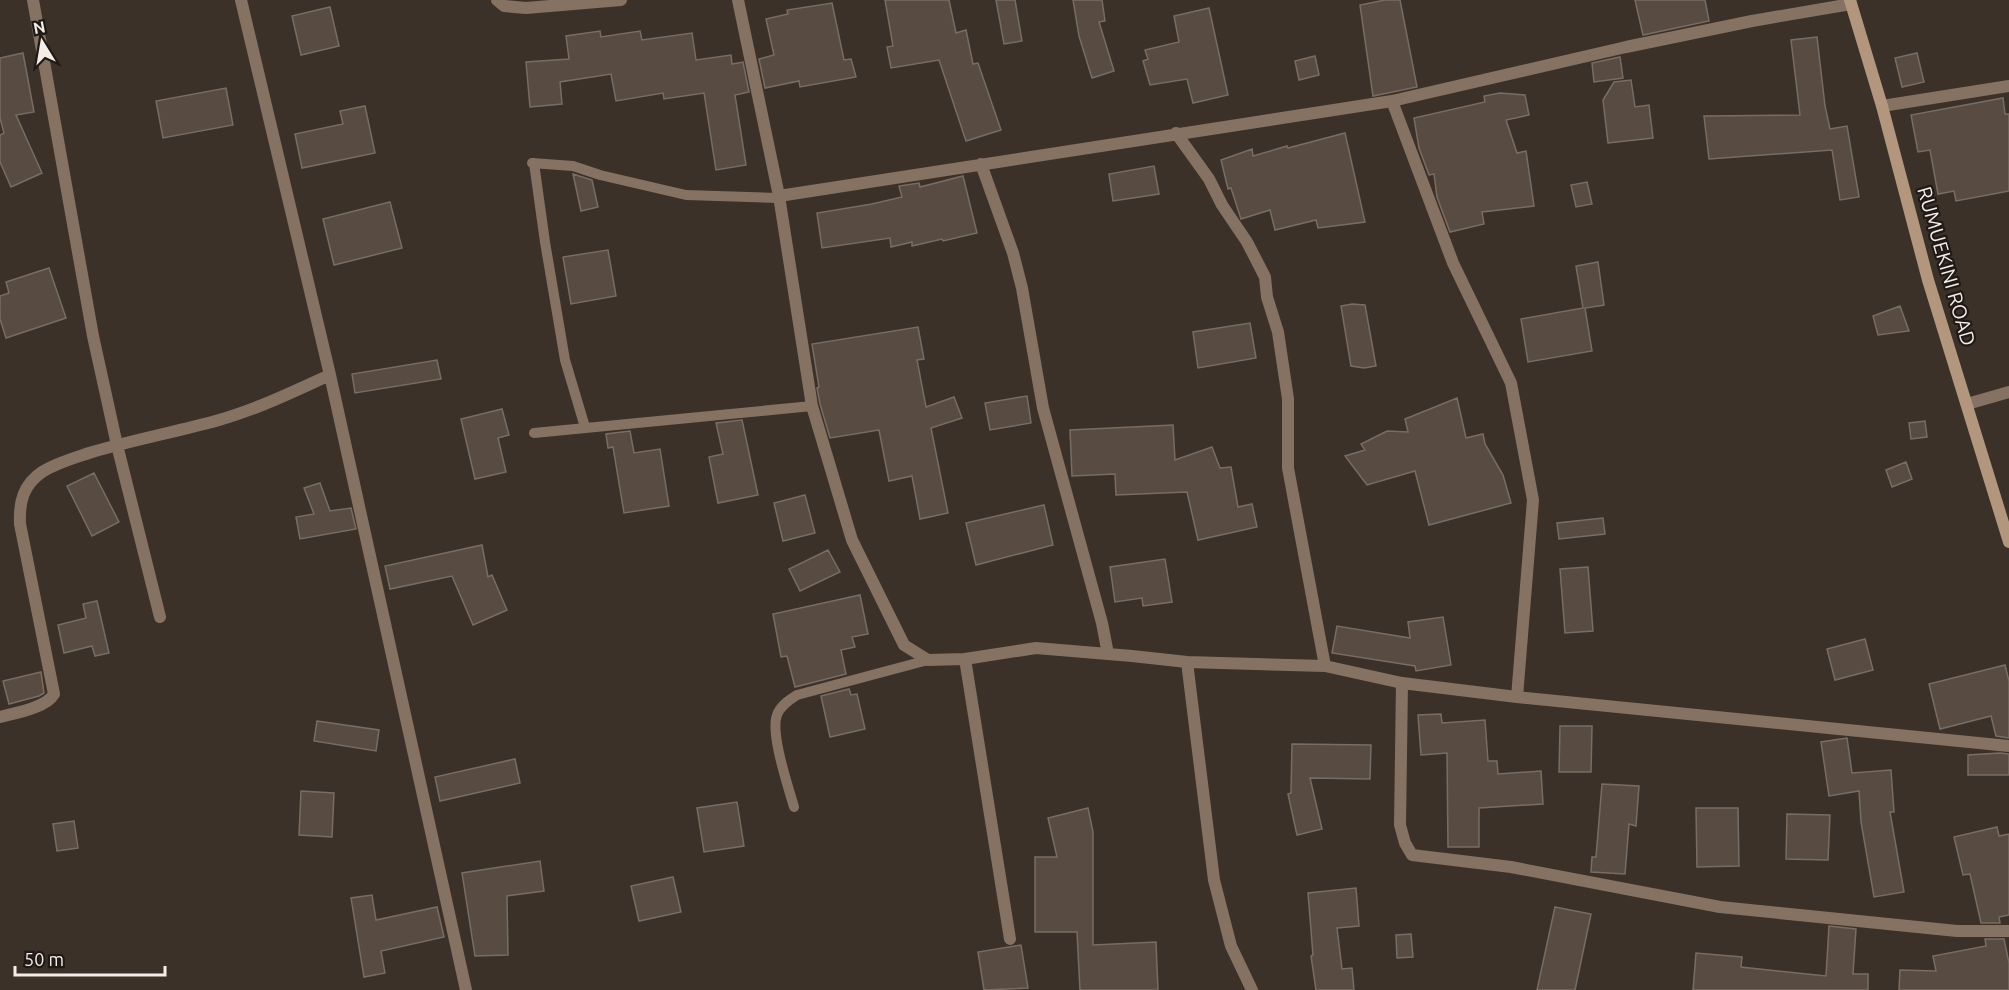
<svg xmlns="http://www.w3.org/2000/svg" width="2009" height="990" viewBox="0 0 2009 990" font-family="Ubuntu,sans-serif">
	<style>
		.building { fill: #574b42; stroke: #796d63; stroke-width: 1.5 }
		.lines { fill: none; stroke-linecap: round; stroke-linejoin: round }
		.lane { stroke: #857263; stroke-width: 10 }
		.street { stroke: #857263; stroke-width: 12 }
		.secondary { stroke: #b3967e; stroke-width: 12 }
		.labels { text-anchor: middle; dominant-baseline: central; stroke-width: 4.5; stroke-linejoin: round; paint-order: stroke }
		.street-label { font-size: 20px; fill: #f4ede8; stroke: #1f1a16 }
	</style>
	<rect width="100%" height="100%" fill="#3b3128"/>
	<path class="building" d="M885,0H949L956,33L966,30L973,64L978,63L1001,130L966,141L939,60L891,68L887,47L893,46Z
		M996,0H1015L1022,41L1004,44Z
		M1073,0H1102L1105,21L1099,22L1114,71L1092,78L1079,36Z
		M1385,0H1400L1417,87L1373,96L1360,5Z
		M1635,0H1705L1709,21L1643,35Z
		M832,3L844,60L851,59L856,77L800,87L799,81L765,88L759,59L774,55L766,19L788,14L787,10Z
		M330,7L339,46L301,55L292,16Z
		M1209,8L1228,95L1193,103L1187,79L1150,85L1143,61L1148,59L1145,50L1179,42L1174,16Z
		M600,31L601,37L640,31L642,40L692,33L696,60L731,55L732,64L743,62L749,92L735,95L746,165L716,170L704,93L664,99L663,93L616,101L611,74L560,82L562,104L530,107L526,62L569,59L566,36Z
		M1817,37L1825,106L1830,129L1847,126L1859,197L1840,200L1832,150L1709,159L1704,116L1800,115L1791,40Z
		M23,53L34,112L16,115L42,173L11,187L0,162V135L4,133L0,118V58Z
		M1917,53L1924,82L1902,87L1895,58Z
		M1315,56L1319,75L1299,80L1295,61Z
		M1620,57L1623,78L1594,82L1592,63Z
		M1631,80L1635,107L1649,105L1653,138L1608,143L1603,100L1614,82Z
		M226,88L233,125L163,138L156,101Z
		M1500,93L1525,95L1529,115L1506,120L1517,153L1526,151L1534,206L1482,212L1484,224L1450,232L1437,197L1434,174L1429,175L1419,148L1414,118L1485,102L1484,96Z
		M2003,98L2005,114H2009V191L1956,201L1954,191L1938,194L1930,150L1918,152L1911,115Z
		M365,106L375,153L302,168L295,134L343,124L340,111Z
		M1345,133L1365,222L1318,228L1316,220L1275,230L1270,210L1241,219L1231,188L1228,189L1221,160L1252,149L1253,156L1287,146L1288,148Z
		M1154,166L1159,194L1113,201L1109,174Z
		M573,174L592,180L598,207L581,211Z
		M963,176L977,233L943,241L942,239L912,246V242L891,247L890,238L822,248L817,213L872,204L902,197L899,186L919,183L920,187Z
		M1587,182L1592,204L1576,207L1571,185Z
		M390,202L402,248L334,265L323,219Z
		M608,250L616,296L571,304L563,257Z
		M1598,262L1604,305L1585,308L1592,351L1528,362L1521,319L1583,308L1576,266Z
		M49,268L66,318L6,338L0,319V296L9,293L6,282Z
		M1352,304L1365,305L1376,366L1364,368L1351,366L1341,306Z
		M1900,306L1909,331L1878,335L1873,316Z
		M1250,323L1256,358L1198,368L1193,332Z
		M918,327L924,359L917,360L926,407L954,397L962,418L931,428L948,513L920,519L912,476L889,481L879,430L830,438L820,404L817,388L819,387L812,344Z
		M437,360L441,379L355,393L352,374Z
		M1027,396L1031,423L990,430L985,403Z
		M1457,398L1466,438L1483,434L1485,444L1503,475L1511,503L1429,525L1415,471L1367,485L1345,456L1365,450L1361,444L1387,431L1408,432L1405,419Z
		M502,409L509,435L498,438L506,472L475,479L461,419Z
		M742,420L758,495L718,503L709,457L723,454L716,423Z
		M1925,421L1927,437L1911,439L1909,423Z
		M1173,425L1175,460L1212,447L1220,468L1231,467L1238,507L1252,504L1257,527L1198,540L1187,492L1116,495L1115,474L1072,476L1070,430Z
		M630,431L634,453L660,449L669,506L624,513L613,447L608,448L606,434Z
		M1906,462L1912,479L1892,487L1886,470Z
		M94,473L119,522L92,536L67,486Z
		M320,483L330,511L351,508L356,529L300,539L296,517L314,514L304,488Z
		M805,495L815,533L783,541L774,503Z
		M1044,505L1053,545L976,565L966,523Z
		M1603,518L1605,534L1559,539L1557,523Z
		M482,545L488,577L492,575L507,610L473,625L452,576L390,589L385,566Z
		M828,550L840,572L800,591L789,569Z
		M1165,559L1172,602L1143,606L1142,598L1115,602L1110,567Z
		M1588,567L1593,631L1565,633L1560,569Z
		M860,595L868,634L852,637L855,647L841,650L846,674L795,687L787,656L781,657L773,614Z
		M97,601L109,653L95,656L92,646L64,653L58,625L86,618L83,604Z
		M1443,617L1451,665L1416,671L1415,666L1332,653L1337,626L1410,638L1408,622Z
		M1865,639L1873,670L1835,680L1827,649Z
		M2005,665L2009,681V738L1996,736L1991,716L1940,729L1929,684Z
		M41,672L44,693L39,696L9,704L3,681Z
		M849,689L851,695L857,694L865,729L830,737L821,696Z
		M1441,714L1442,723L1485,720L1488,761H1497L1498,774L1541,771L1543,804L1479,808V847H1448L1447,753L1421,755L1418,715Z
		M317,721L379,730L376,751L314,741Z
		M1560,726H1592L1591,772H1559Z
		M1847,738L1852,773L1891,770L1894,812H1890L1904,892L1874,897L1861,822L1859,791L1829,796L1821,742Z
		M1292,744L1371,745L1370,779L1310,778L1322,829L1297,835L1288,794L1291,793Z
		M2000,753L2009,754V775H1968V755Z
		M515,759L520,783L440,801L435,777Z
		M1602,784L1639,786L1636,826L1629,824L1625,874L1591,872L1592,857H1596Z
		M301,791L334,793L332,837L299,835Z
		M737,802L744,846L704,852L697,808Z
		M1088,808L1093,832V945L1156,942L1158,990H1080L1077,932H1035V857H1057L1048,818Z
		M1696,808H1738L1739,866L1697,867Z
		M1787,814L1830,815L1828,860L1786,859Z
		M74,821L78,848L57,851L53,824Z
		M1997,827L1999,836L2009,834V915L1999,917L2000,923H1981L1970,874L1963,875L1954,837Z
		M540,861L544,891L507,896L508,955L475,956L462,873Z
		M673,877L681,912L639,921L631,886Z
		M1356,888L1359,926L1337,928L1342,969L1352,968L1354,990H1316L1311,956L1313,955L1308,893Z
		M372,895L376,920L437,907L444,937L381,951L385,973L364,977L351,898Z
		M1555,907L1591,914L1575,990H1537Z
		M1829,926L1856,929L1853,974H1868V990H1693L1696,953L1742,957L1741,967L1826,976Z
		M1411,934L1413,957L1397,958L1396,935Z
		M1985,939H2004L2009,963V990H1899L1900,970L1936,971L1933,956L1986,946Z
		M1021,945L1028,988L984,990L978,952Z"/>
	<g class="lines">
		<path class="lane" d="M532,163L573,166L600,175L686,195L779,198
			M534,163L545,242L565,360L585,427
			M534,433L812,406
			M794,807C788,786 770,733 777,715C780,706 789,700 797,695L928,660"/>
		<path class="street" d="M33,0L93,336L117,445L160,617
			M241,0L330,375L466,990
			M497,0L504,6L526,8L621,0
			M738,0L779,196L812,406L852,540L904,645L928,660L965,659L1036,648L1132,656L1187,662L1325,666L1402,683L1517,697L2009,746
			M1392,101L1453,263L1511,383L1533,500L1517,697
			M1882,106L2009,86
			M1176,133L1209,179L1222,205L1247,242L1265,277L1267,297L1278,332L1288,399V468L1325,666
			M981,164L1013,253L1022,288L1043,408L1102,623L1108,654
			M779,196L1392,101L1626,47L1752,21L1851,4
			M1967,404L2009,392
			M965,659L1010,939
			M1187,662L1214,880L1231,946L1252,990
			M1402,683L1400,825L1405,843L1412,855L1511,867L1720,907L1957,931H2009
			M0,717C15,713 46,708 54,694L20,524C19,502 23,485 42,472C56,463 74,458 89,453C132,440 176,432 219,420C258,409 294,391 330,375"/>
		<path class="secondary" d="M1850,0L1882,106L1928,280L2009,542"/>
	</g>
	<g class="labels">
		<g class="street-label">
			<text transform="translate(1947 266) rotate(74)">RUMUEKINI ROAD</text>
		</g>
	</g>
	<g transform="translate(42 42) rotate(349)" stroke="#1f1a16" stroke-width="4.5" paint-order="stroke">
	<path d="M0-4.5L10 22L0 15L-10 22Z" fill="#f4ede8"/>
	<text y="-9" font-size="16" font-weight="bold" text-anchor="middle" fill="#f4ede8">N</text>
	</g>
	<path d="M15 966v9h150v-9" fill="none" stroke="#f4ede8" stroke-width="3"/>
	<text x="24" y="966" font-size="18" fill="#f4ede8" stroke="#1f1a16" stroke-width="4.5" paint-order="stroke">50 m</text>
</svg>
